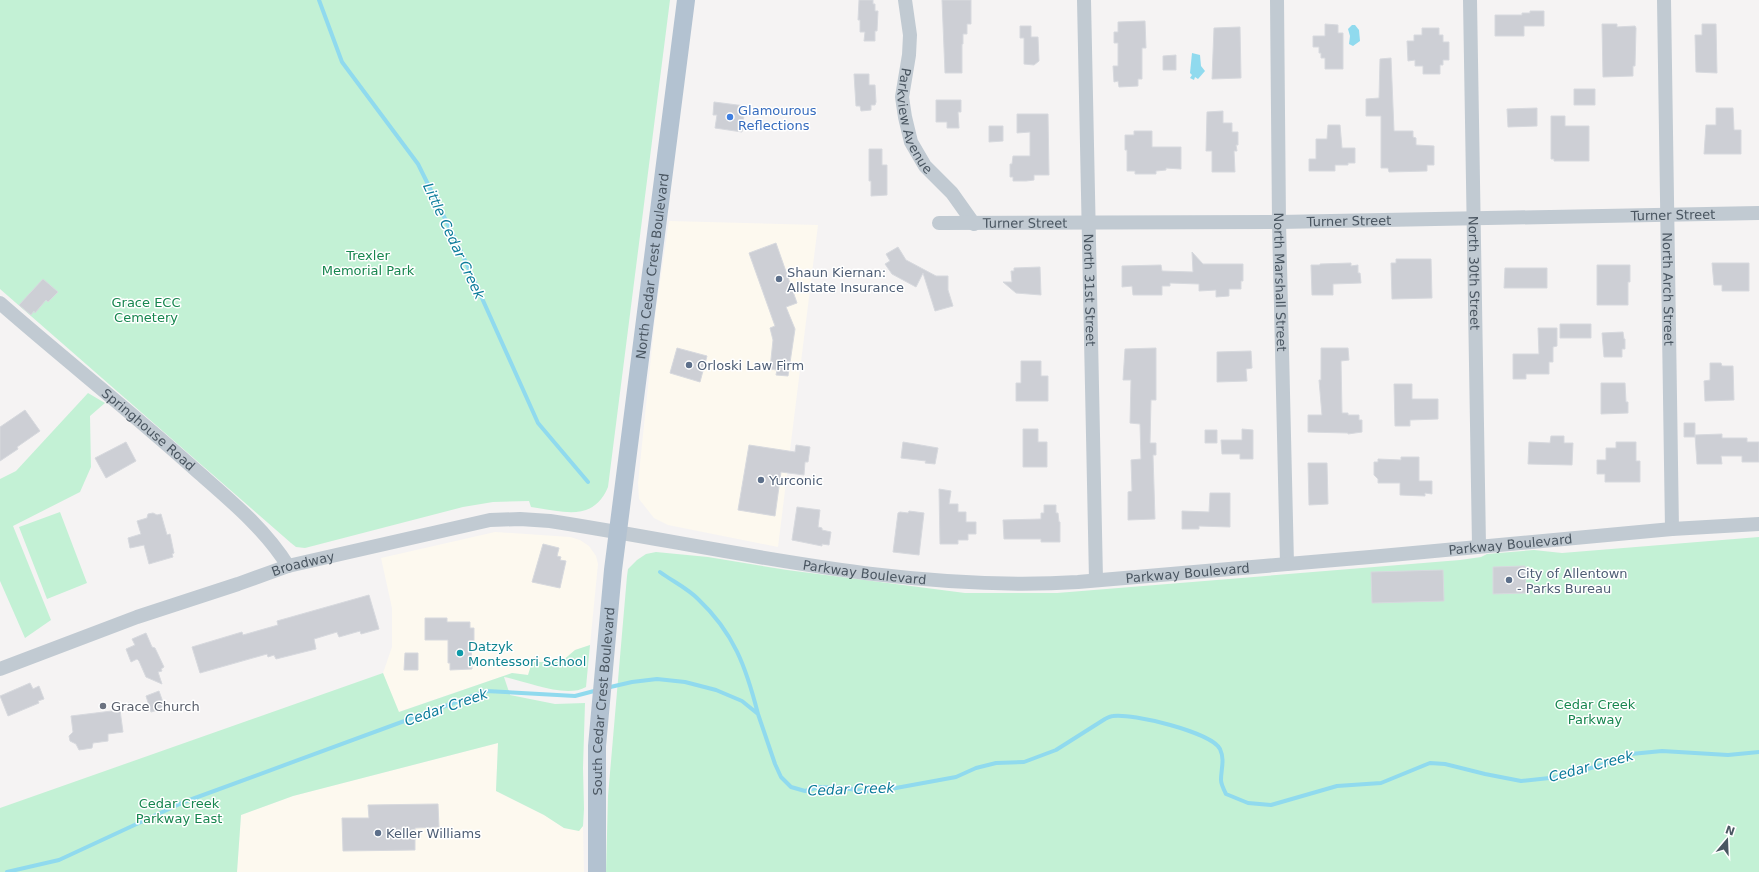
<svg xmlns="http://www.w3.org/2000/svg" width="1759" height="872" viewBox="0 0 1759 872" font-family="'DejaVu Sans',sans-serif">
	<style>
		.commercial { fill: #fdf9ef }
		.green { fill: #c3f1d5 }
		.water { fill: #90daee }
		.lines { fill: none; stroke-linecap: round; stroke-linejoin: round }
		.stream { stroke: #90daee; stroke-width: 4 }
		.building { fill: #cdcfd5; stroke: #d7d9de }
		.minor { stroke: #c1cad2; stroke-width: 14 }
		.major { stroke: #b3c2d1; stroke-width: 18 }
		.shop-dot { fill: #3f7fe0; stroke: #fff; stroke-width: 1.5 }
		.service-dot { fill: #5c6f8a; stroke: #fff; stroke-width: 1.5 }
		.culture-dot { fill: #0f9aa8; stroke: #fff; stroke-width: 1.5 }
		.worship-dot { fill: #6b7280; stroke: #fff; stroke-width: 1.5 }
		.labels { text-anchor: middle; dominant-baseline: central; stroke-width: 3; stroke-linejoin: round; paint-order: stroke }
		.shop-label { font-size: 13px; fill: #366cbe; stroke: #fff; text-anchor: start }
		.street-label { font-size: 13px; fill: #4a5661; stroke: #fff }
		.park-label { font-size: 13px; fill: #17864f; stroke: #fff }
		.service-label { font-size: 13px; fill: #4e5e75; stroke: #fff; text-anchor: start }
		.culture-label { font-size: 13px; fill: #0d838f; stroke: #fff; text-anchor: start }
		.worship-label { font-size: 13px; fill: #5b616d; stroke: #fff; text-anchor: start }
		.water-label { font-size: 14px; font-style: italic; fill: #0c7c9b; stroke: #fff }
	</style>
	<rect width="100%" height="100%" fill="#f5f3f3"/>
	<path class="commercial" d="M669,221L818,225L778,547L668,525L654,518L639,499L638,483L656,309Z
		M495,532L570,537L580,540L589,546L596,556L598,564L590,645L575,650L561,662H533L529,675L512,673L398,712L383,673L392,647V608L381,558Z
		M498,743L496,791L544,815L564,828L579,831L583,826L584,872H237L241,815L293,796Z"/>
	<path class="green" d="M0,0H670L608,487C593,523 562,511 531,507L529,501L493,502L463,507L305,548L296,547L291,543L0,289Z
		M88,393L105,403L90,416L91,467L80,492L13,526L51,620L25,638L0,581V479L16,471Z
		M60,512L87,583L47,599L19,527Z
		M1759,537V872H606L608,796L627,576L628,569L637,560L646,554L656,552L708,557L787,570L965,593H1057L1460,560L1481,557L1487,554L1534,550L1562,553Z
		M590,645L586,687C566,699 525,681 504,677L510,695L555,704L585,703L583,768L584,809L583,826L579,831L564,828L544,815L496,791L498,743L293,796L241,815L237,872H0V808L383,673L399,712L512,673L528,675L532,662H561L575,650Z"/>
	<path class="water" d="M1352,25H1355L1359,30L1360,41L1353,46L1349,44L1350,36L1348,29Z
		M1192,53L1200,55L1201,66L1205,71L1198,79L1195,77L1194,80L1190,78L1192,75L1190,73Z"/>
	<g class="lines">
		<path class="stream" d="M319,0L342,62L418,164L459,247L538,423L588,482
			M660,572C672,581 687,588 698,599C734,633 746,667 758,714
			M606,688L632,682L657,679L685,682L716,690L742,701L758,714L775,764L781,777L791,787L805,791L819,787L842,788L865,791L885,790L956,777L976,768L996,763L1024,762L1056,750L1105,719C1107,718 1111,716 1113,716C1132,713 1211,732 1220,749C1225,760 1221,769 1221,780C1221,784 1224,790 1226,794L1248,803L1271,805L1337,786L1381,783L1430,763L1445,764L1485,774L1521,781L1559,777L1598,766L1631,754L1662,751L1728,755L1759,752
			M7,872L59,860L184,802L486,691L575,696L598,690"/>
	</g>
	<path class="building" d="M859,0H873V4H875V11H878L877,31H875V41H864L865,32H860V20H858Z
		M942,0H971V24H967V34H963V44H962V73H945Z
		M1530,11H1544V26H1524V36H1495V15H1522V13H1530Z
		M1145,21L1146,48H1142V79H1138V86L1119,87L1118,81L1114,82L1113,66H1118V43H1114V32H1118V22Z
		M1325,24L1338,25V33H1343V69H1325V58H1321V53H1319V47H1313V36H1325Z
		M1602,24H1617V27L1635,26L1636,28L1635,66H1633V76L1603,77Z
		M1702,24H1716L1717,73L1696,72L1695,35H1702Z
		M1020,26H1031V37H1038L1039,61L1034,65L1024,64V38H1020Z
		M1240,27L1241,78L1212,79L1214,28Z
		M1422,28H1439V35H1443V42H1449V60H1443V65H1440V74H1423V66H1415V60L1408,61L1407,41H1414V35H1422Z
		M1176,55V70H1163V56Z
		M1391,58L1394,131H1413V137L1416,138V145L1434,146V165H1427V171L1389,172L1388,168H1381V116H1366V99L1379,98L1380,59Z
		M854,74H869V85H875L876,102L875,105H871V110L861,111L860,106H856Z
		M1574,89H1595V105H1574Z
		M936,100H961V112H958L959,128H947V122H936Z
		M714,102L745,106L742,132L715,128L717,115H713Z
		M1537,108V126L1508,127L1507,109Z
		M1716,108H1733L1734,130H1741V154H1704L1706,125H1716Z
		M1223,111V123H1232V132H1238V145H1236L1237,151H1234L1235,172H1212V151H1206L1207,112Z
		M1017,114H1048L1049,175H1034V180L1026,181H1013V177H1010V164H1012L1013,156H1030V132L1017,133Z
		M1551,116H1565V126H1589V161H1554V159H1551Z
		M1328,125H1340L1342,148H1355V163H1348V165H1335V171H1309V159H1316V139H1327Z
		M989,126H1003V141L989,142Z
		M1134,131H1152V147H1181V169L1166,168V170L1156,171V174H1135V171H1127V150H1125V135H1134Z
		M869,149H882V165H887V195L871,196V181H869Z
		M776,243L797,303L786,307L795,329L788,376L776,375L777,370L770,369L773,340L770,328L775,326L749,253Z
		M898,247L906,260L936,276H948V290L953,306L935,311L923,273L916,287L892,274L885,264L890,261L886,254Z
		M1192,252L1203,264H1243V281H1241V289H1229V296L1216,297V290L1199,291V284L1170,283V286H1162V295H1133L1132,286L1122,287V266L1161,265L1162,271L1193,272Z
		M1396,259H1431L1432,298L1392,299L1391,263H1396Z
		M1351,263V266L1358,265V273H1360L1361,283L1333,284V295H1312L1311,265H1320V264Z
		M1712,263H1749V291H1722V285H1714Z
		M1597,265H1630V282H1628V305H1597Z
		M1040,267L1041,295L1016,293L1003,282H1012L1011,271H1014V268Z
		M1505,268H1547V288H1504Z
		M43,279L58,292L48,302L46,300L35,313L34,311L31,315L19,305Z
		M1560,324H1591V338H1560Z
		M1538,328H1557V346L1553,347V362H1549V374H1526V379H1513V354H1539Z
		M1623,332L1624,339H1625V349H1622V357H1604L1602,333Z
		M677,348L707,356L700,382L670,373Z
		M1156,348V400H1151L1150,443H1156V455H1153L1155,519L1128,520V492L1132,491L1131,460L1141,459L1140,424L1130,423L1131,380H1123L1125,349Z
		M1321,348H1348L1349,360L1341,361L1342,413H1348V415H1359V420H1362V432L1348,434V433L1308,432V415H1322L1319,380H1321Z
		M1251,351L1252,368L1246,369L1247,381L1217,382V352Z
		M1021,361H1041V376H1048V401H1016V383H1021Z
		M1710,363H1721L1722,366H1733L1734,400L1705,401L1704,381L1710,380Z
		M1601,383H1625L1626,402H1628V413L1601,414Z
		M1394,384H1412V399H1438V419L1410,420V426H1395Z
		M25,410L40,431L17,447L18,449L0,461V427Z
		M1684,423H1695V437H1684Z
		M1023,429H1038V442H1047V467H1023Z
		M1242,429L1253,430V459H1240V454H1222L1221,440H1242Z
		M1205,430H1217V443H1205Z
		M1722,434V438H1747V442H1759V462H1742V456H1721L1722,464H1697L1695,435Z
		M1551,436H1564V443H1573L1572,465L1528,464L1529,442L1550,443Z
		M126,442L136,461L106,478L95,458Z
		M903,442L938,448L935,464L925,463L926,461L901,458Z
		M1616,442H1636V461H1640V482H1605V474H1597V460H1606V448H1616Z
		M749,445L795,452L796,445L810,447L808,462H805L804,475L781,472L775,516L738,510Z
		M1401,457H1419V481H1432V494L1425,493V496L1400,495V483H1378V479L1374,475V462H1378V459L1401,460Z
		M1308,463H1327L1328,504L1309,505Z
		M939,489L951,491L949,504H958V512H966V522H976V534H968V540H958V544H940Z
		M1210,493H1230V527L1199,526V529H1182V511L1209,512Z
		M1044,505H1056V513H1058L1059,522H1060V542H1041V539H1004L1003,520L1041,519V513H1044Z
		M797,507L820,510L818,527L822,528V530L831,532L829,545L822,544V546L792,540Z
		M909,511L924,513L919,555L893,552L898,513L900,512L908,513Z
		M153,513L157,515L161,514L167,535L170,534L174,553L172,554L173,557L149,564L144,545L130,548L128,538L141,534L137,521L147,518L148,514Z
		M543,544L559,548L557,556L561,557L560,560L566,561L560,588L532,582Z
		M1525,566L1526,593L1493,594V567Z
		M1443,570L1444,601L1372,603L1371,572Z
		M369,595L379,629L361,634L360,631L339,637L337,632L314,639L316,649L276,659L274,655L268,657L267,654L200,673L192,647L242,632L243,635L278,625L277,621Z
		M425,618H447V622H470V628H474V643H471L472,669L450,670V663H448V640H425Z
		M146,633L152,647L155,648L164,667L161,669L162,671L158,672L162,684L146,677L139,661L137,659L131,662L126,649L135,645L132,639Z
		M405,653H418V670H404Z
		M30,683L33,689L39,686L44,699L38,701L39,703L8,716L0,696Z
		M159,691L165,708L151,712L146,696Z
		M120,710L123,732L108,734V741L93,743L92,748L79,750L76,744L70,741L69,736L73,732L71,716Z
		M438,804L439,827L415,828V850L343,851L342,818H369L368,805Z"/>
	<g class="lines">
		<g class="minor">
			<path id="s1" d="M905,0L910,35L909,55L902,97L905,117L911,142L925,166L952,193L974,224"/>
			<path id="s2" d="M1084,0L1096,580"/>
			<path id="s3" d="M1277,0L1279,222L1287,564"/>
			<path id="s4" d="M1470,0L1479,546"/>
			<path id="s5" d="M1664,0L1672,529"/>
			<path id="s6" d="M939,223L1279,222L1759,213"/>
			<path id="s7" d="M0,303C65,360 134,414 198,472C231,501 265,529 288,566"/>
			<path id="s8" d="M0,669L137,617L238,584L288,566L490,520L520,519L550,521C725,548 899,593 1078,582L1370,557L1672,529L1759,524"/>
		</g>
		<path class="major" id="s9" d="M597,872V746L613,570L686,0"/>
	</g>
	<circle class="shop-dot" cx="730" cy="117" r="4"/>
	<g class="service-dot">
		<circle cx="779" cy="279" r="4"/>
		<circle cx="689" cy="365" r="4"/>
		<circle cx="761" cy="480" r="4"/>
		<circle cx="1509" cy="580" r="4"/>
		<circle cx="378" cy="833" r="4"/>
	</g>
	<circle class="culture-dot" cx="460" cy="653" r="4"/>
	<circle class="worship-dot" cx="103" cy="706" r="4"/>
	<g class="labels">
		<g class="shop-label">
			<text x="738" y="110">Glamourous<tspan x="738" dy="15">Reflections</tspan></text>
		</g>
		<g class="street-label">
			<text stroke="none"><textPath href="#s1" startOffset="124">Parkview Avenue</textPath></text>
			<text stroke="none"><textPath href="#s6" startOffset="734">Turner Street</textPath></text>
			<text stroke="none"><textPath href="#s6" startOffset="410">Turner Street</textPath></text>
			<text stroke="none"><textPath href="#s6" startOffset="86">Turner Street</textPath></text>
			<text stroke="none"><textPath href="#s9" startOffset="609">North Cedar Crest Boulevard</textPath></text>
			<text stroke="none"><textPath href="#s4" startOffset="273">North 30th Street</textPath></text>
			<text stroke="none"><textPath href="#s3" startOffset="282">North Marshall Street</textPath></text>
			<text stroke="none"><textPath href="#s5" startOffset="289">North Arch Street</textPath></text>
			<text stroke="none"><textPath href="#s2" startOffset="290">North 31st Street</textPath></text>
			<text stroke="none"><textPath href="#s7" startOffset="195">Springhouse Road</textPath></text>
			<text stroke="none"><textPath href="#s8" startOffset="1540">Parkway Boulevard</textPath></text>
			<text stroke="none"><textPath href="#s8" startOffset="321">Broadway</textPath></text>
			<text stroke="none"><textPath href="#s8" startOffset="892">Parkway Boulevard</textPath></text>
			<text stroke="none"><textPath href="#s8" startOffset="1216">Parkway Boulevard</textPath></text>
			<text stroke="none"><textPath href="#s9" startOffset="171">South Cedar Crest Boulevard</textPath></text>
		</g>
		<g class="park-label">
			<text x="368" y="255">Trexler<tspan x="368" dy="15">Memorial Park</tspan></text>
			<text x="146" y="302">Grace ECC<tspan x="146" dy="15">Cemetery</tspan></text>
			<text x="1595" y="704">Cedar Creek<tspan x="1595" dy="15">Parkway</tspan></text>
			<text x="179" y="803">Cedar Creek<tspan x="179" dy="15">Parkway East</tspan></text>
		</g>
		<g class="service-label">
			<text x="787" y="272">Shaun Kiernan:<tspan x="787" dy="15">Allstate Insurance</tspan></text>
			<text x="697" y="365">Orloski Law Firm</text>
			<text x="769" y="480">Yurconic</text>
			<text x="1517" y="573">City of Allentown<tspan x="1517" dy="15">- Parks Bureau</tspan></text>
			<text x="386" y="833">Keller Williams</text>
		</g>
		<g class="culture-label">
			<text x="468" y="646">Datzyk<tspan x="468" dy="15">Montessori School</tspan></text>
		</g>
		<g class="worship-label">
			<text x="111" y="706">Grace Church</text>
		</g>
		<g class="water-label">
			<text transform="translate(454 241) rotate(65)">Little Cedar Creek</text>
			<text transform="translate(446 707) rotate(-19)">Cedar Creek</text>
			<text transform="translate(1591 766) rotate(-15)">Cedar Creek</text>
			<text transform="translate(851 789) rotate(-2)">Cedar Creek</text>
		</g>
	</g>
	<g transform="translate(1727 840) rotate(19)" stroke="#ffffff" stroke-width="3" paint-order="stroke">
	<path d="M0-3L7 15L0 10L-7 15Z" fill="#4a5661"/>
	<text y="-6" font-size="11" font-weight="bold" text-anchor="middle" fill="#4a5661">N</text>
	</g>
</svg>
